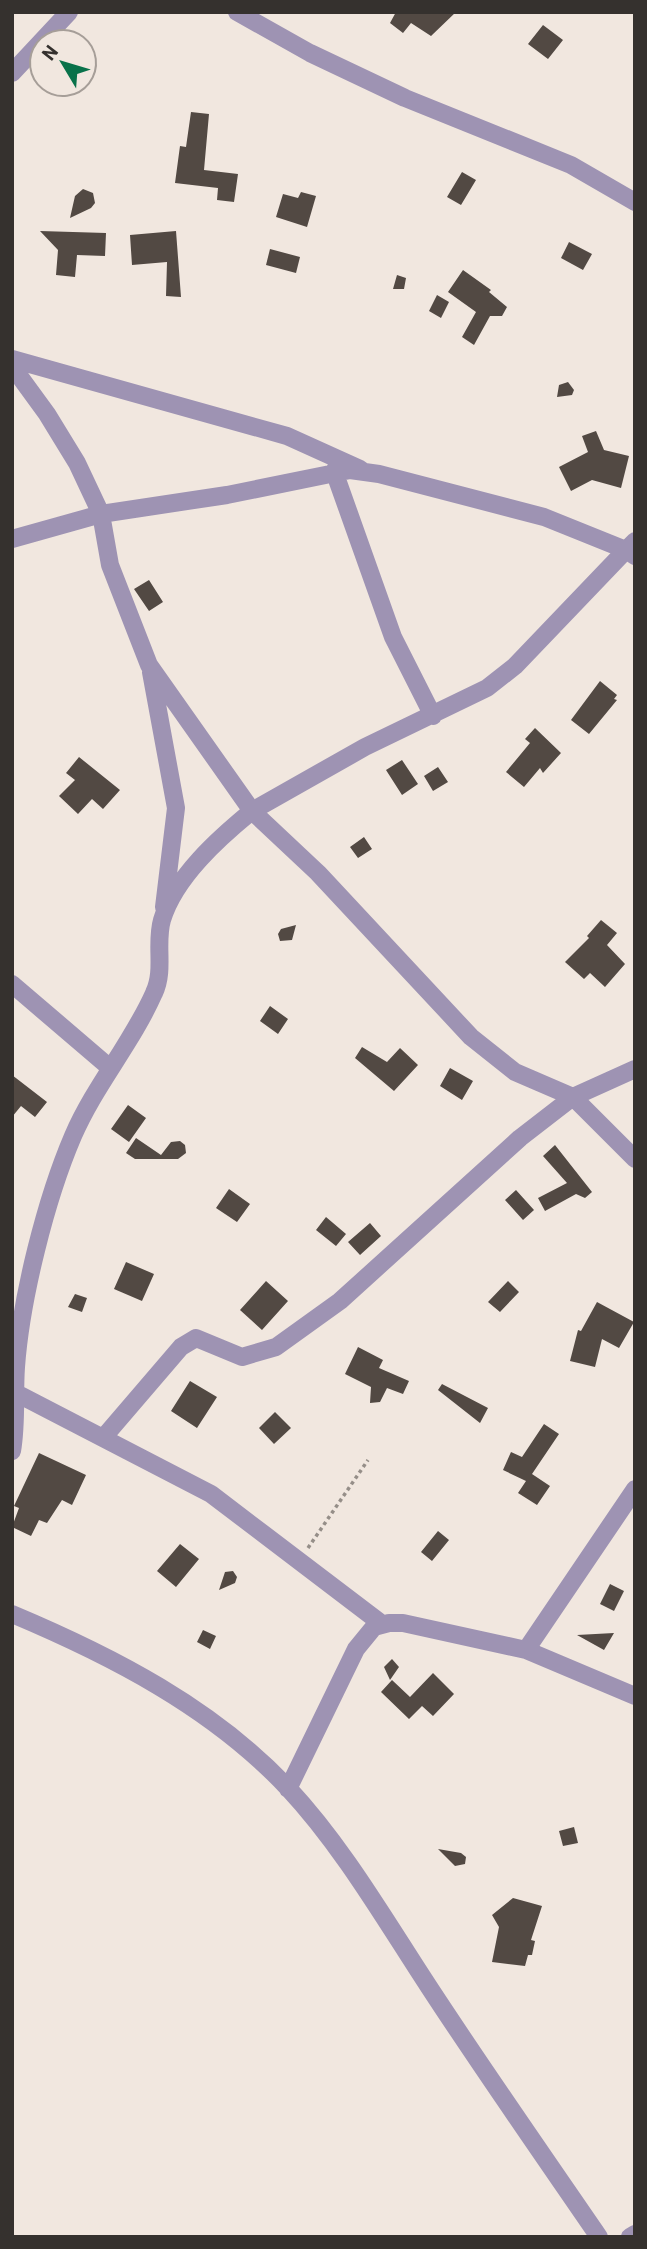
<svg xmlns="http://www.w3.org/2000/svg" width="647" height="2249" viewBox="0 0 647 2249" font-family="Barlow,sans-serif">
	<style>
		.building { fill: #524943 }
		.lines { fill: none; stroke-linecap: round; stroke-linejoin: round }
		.path { stroke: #958e88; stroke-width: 3.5; stroke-dasharray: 3.5 3.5; stroke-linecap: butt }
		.minor { stroke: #9e93b3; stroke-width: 18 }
		.tertiary { stroke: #9e93b3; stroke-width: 18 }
	</style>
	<rect width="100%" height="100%" fill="#f1e7df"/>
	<path class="building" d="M396,12H456L431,36L411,23L403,33L390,23Z
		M543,25L563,40L548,59L528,44Z
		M191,112L209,114L204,170L238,174L234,202L217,200L218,188L175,183L180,146L186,147Z
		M462,172L476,180L461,205L447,197Z
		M83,189L93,193L95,203L91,208L70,218L75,196Z
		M301,192L316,196L307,227L276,217L283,194L298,198Z
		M40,231L106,233L105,256L77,255L75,277L56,275L58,250Z
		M176,231L181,297L166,296L167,262L132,265L130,235Z
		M569,242L592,254L583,270L561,258Z
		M270,249L300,257L296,273L266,265Z
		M463,270L491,290L489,292L507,307L502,316H490L474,345L462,337L476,312L448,292Z
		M397,275L406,278L404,289H393Z
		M437,295L449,302L441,318L429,311Z
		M568,382L574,390L572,395L557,397L559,385Z
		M596,431L604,450L629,456L621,488L592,480L571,491L559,467L588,452L582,436Z
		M149,580L163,602L149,611L134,589Z
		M600,681L617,695L614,699L617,700L589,734L571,720Z
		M535,728L561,753L543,773L540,768L524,787L506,772L530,743L525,739Z
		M79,757L120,790L103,809L92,799L78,814L59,796L75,780L66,773Z
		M402,760L418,784L402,795L386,770Z
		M438,767L448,782L433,791L424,776Z
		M364,837L372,849L358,858L350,847Z
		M601,920L617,933L607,945L625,964L605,987L590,973L584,979L565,962L589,938L587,936Z
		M296,925L292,940L280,941L278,934L281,929Z
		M270,1006L288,1019L278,1034L260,1021Z
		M362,1047L387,1062L400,1048L418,1065L394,1091L355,1058Z
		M450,1068L473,1081L462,1100L440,1086Z
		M12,1075L47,1102L35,1117L21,1106L12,1117Z
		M128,1105L146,1118L129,1142L111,1129Z
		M136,1138L161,1155L171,1142L180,1141L185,1145L186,1153L178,1159H135L126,1153Z
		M555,1145L592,1192L585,1198L576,1194L545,1211L538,1198L567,1183L543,1156Z
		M229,1189L250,1204L237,1222L216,1208Z
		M516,1190L534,1210L523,1220L505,1200Z
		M326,1217L346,1234L336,1246L316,1230Z
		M370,1223L381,1236L360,1255L348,1242Z
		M126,1262L154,1274L142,1301L114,1289Z
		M266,1281L288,1301L262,1330L240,1310Z
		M508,1281L519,1292L500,1312L488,1302Z
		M75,1294L87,1298L82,1312L68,1307Z
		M597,1302L634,1322L619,1348L602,1339L595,1367L570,1361L578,1330L581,1331Z
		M358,1347L383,1360L379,1368L409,1381L403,1394L387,1388L380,1402L370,1403L371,1387L345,1374Z
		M190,1381L217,1397L197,1428L171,1411Z
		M442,1384L488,1408L480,1423L438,1390Z
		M275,1412L291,1428L274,1444L259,1428Z
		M544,1424L559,1434L532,1474L550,1486L537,1505L518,1493L526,1481L503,1470L511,1452L522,1457Z
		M39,1453L86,1475L72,1505L62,1500L47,1523L39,1520L31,1536L12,1527L19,1508L14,1506Z
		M438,1531L449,1540L432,1561L421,1552Z
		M180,1544L199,1559L176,1587L157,1571Z
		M233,1571L237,1577L235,1583L219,1590L225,1572Z
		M610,1584L624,1591L614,1611L600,1604Z
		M203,1630L216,1636L210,1649L197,1642Z
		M614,1633L604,1650L577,1635Z
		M392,1659L399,1667L390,1680L384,1667Z
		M433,1673L454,1694L433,1716L422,1706L409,1719L381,1692L392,1680L410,1697Z
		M574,1827L578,1843L563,1846L559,1831Z
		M438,1849L461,1853L466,1857L465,1864L455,1866Z
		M513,1898L542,1906L531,1940L535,1941L532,1955H528L525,1966L492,1962L499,1927L492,1915Z"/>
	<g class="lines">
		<path class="path" d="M308,1548L368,1460"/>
		<path class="minor" d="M237,12L310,53L405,98L571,165L635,202
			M12,73L69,12
			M12,359L287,436L360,469
			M12,366L47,414L77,463L101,514L110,565L149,665L252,811C219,838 175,877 162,920C155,944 165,970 154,993C132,1043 95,1085 73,1136C46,1199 21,1298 16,1367C14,1395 17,1423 12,1451
			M334,471L393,637L433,716
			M12,539L101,514L227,495L350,470L379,474L544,517L626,550L635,541
			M635,556L626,550L515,666L487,688L365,747L252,811L318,873L471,1037L515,1072L573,1097L635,1159
			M151,672L176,808L164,907
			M12,984L109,1067
			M16,1393L211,1494L382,1624
			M103,1438L181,1347L196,1338L242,1357L276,1347L340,1301L520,1138L573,1097L635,1069
			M12,1614C112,1656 213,1708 288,1788C343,1847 385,1920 429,1987C484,2071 542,2154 599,2237
			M526,1650L635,1696
			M288,1789L356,1649L374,1627L389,1623H403L526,1650L635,1489"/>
		<path class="tertiary" d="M630,2237L635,2234"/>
	</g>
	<rect width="647" height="2249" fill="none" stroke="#35312e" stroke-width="28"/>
	<g transform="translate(63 63) rotate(308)"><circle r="33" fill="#f1e7df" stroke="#a69e98" stroke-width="2"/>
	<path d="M0-5L12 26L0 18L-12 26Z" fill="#09724a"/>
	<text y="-10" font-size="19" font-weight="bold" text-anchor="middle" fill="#35312e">N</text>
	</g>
</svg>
